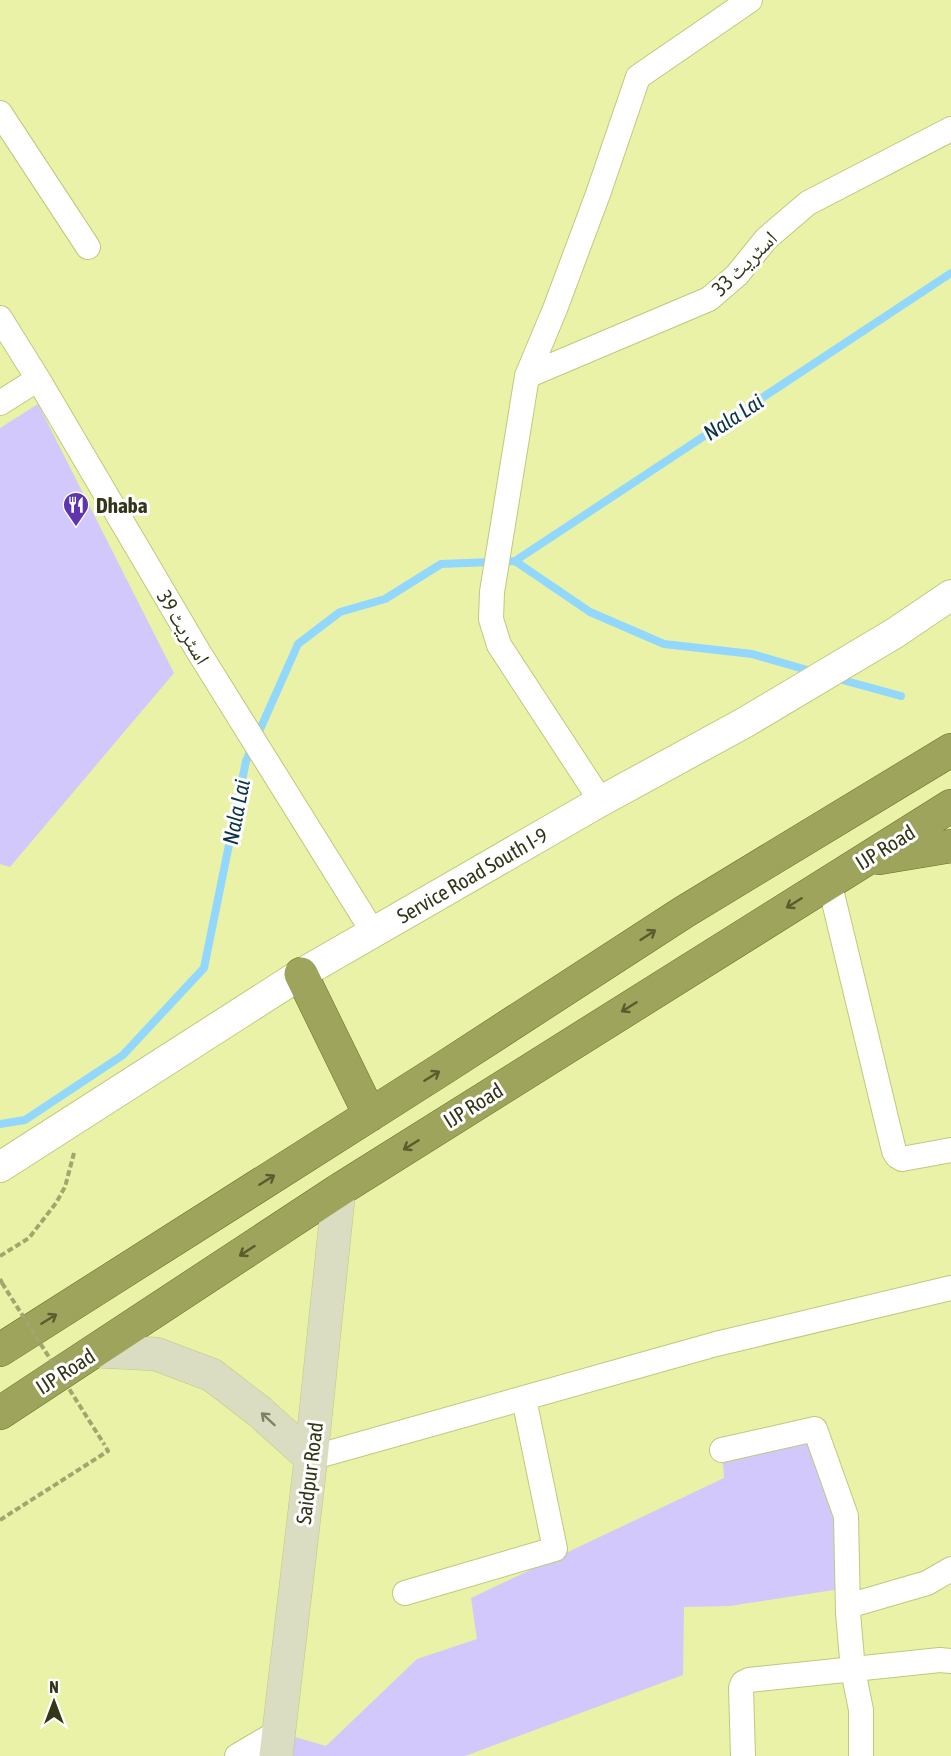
<svg xmlns="http://www.w3.org/2000/svg" width="951" height="1756" viewBox="0 0 951 1756" font-family="'Asap Condensed','Noto Naskh Arabic',sans-serif">
	<style>
		.green { fill: #d2c8fb }
		.lines { fill: none; stroke-linecap: round; stroke-linejoin: round }
		.stream { stroke: #92d7fe; stroke-width: 8 }
		.minor-casing { stroke: #c0c87f; stroke-width: 26 }
		.tertiary-casing { stroke: #c0c87f; stroke-width: 32 }
		.secondary-casing { stroke: #c0c87f; stroke-width: 34 }
		.trunk-casing { stroke: #696f29; stroke-width: 34 }
		.path { stroke: #a0a66d; stroke-width: 4; stroke-dasharray: 6 3; stroke-linecap: butt }
		.minor { stroke: #fff; stroke-width: 24 }
		.tertiary { stroke: #fff; stroke-width: 30 }
		.secondary { stroke: #dbddc2; stroke-width: 33 }
		.trunk { stroke: #9ea45b; stroke-width: 33 }
		.path-bridge { stroke: #a0a66d; stroke-width: 4; stroke-dasharray: 6 3; stroke-linecap: butt }
		.oneway { stroke: #585c2f }
		.oneway2 { stroke: #7f8164 }
		.labels { text-anchor: middle; dominant-baseline: central; stroke-width: 6; stroke-linejoin: round; paint-order: stroke }
		.street-label { font-size: 21px; fill: #333618; stroke: #fff }
		.poi-label { font-size: 21px; font-weight: bold; fill: #333618; stroke: #fff; text-anchor: start }
		.water-label { font-size: 22px; font-style: italic; fill: #0c3548; stroke: #fff }
	</style>
	<rect width="100%" height="100%" fill="#eaf2a7"/>
	<path class="green" d="M38,404L174,673L10,867L0,864V428Z
		M815,1429L846,1522L847,1588L730,1606L684,1607L683,1675L465,1756H276L278,1732L326,1746L417,1659L477,1639L471,1598L724,1478L722,1450Z"/>
	<g class="lines">
		<path class="stream" d="M515,561L590,612L664,644L752,654L814,672
			M835,678L901,696
			M0,1124L25,1120L123,1055L204,968L246,761L298,644L340,612L385,599L441,564L515,561L951,273"/>
		<defs>
			<path id="minor" d="M0,113L88,247
				M0,318L38,379L198,651L373,932
				M527,376L709,299L737,275L766,239L808,203L951,129
				M0,403L38,379
				M601,801L499,645L491,619L492,592L527,376L555,309L598,194L638,77L750,0
				M829,881L894,1151L897,1156L902,1159L951,1150
				M722,1450L815,1429L846,1516L848,1613L853,1670L861,1710V1756
				M311,1458L716,1344L951,1288
				M405,1593L555,1549L524,1399
				M848,1606L927,1583L951,1569
				M237,1756L278,1732
				M743,1756L741,1688L743,1683L749,1680L940,1660L951,1661"/>
			<path id="tertiary" d="M0,1167L301,974L601,801L744,723L895,633L951,595"/>
			<path id="secondary" d="M95,1351L156,1354L212,1375L260,1412L311,1458
				M276,1756L311,1458L339,1190"/>
			<path id="trunk" d="M879,858L951,846
				M301,974L370,1115
				M0,1350L442,1069L684,912L951,750
				M0,1413L339,1190L951,806"/>
		</defs>
		<use href="#minor" class="minor-casing"/>
		<use href="#tertiary" class="tertiary-casing"/>
		<use href="#secondary" class="secondary-casing"/>
		<use href="#trunk" class="trunk-casing"/>
		<path class="path" d="M0,1256L29,1238L56,1203L65,1187L74,1153
			M0,1279L2,1283
			M0,1520L108,1451L104,1444"/>
		<use href="#minor" class="minor"/>
		<use href="#tertiary" class="tertiary"/>
		<use href="#secondary" class="secondary"/>
		<use href="#trunk" class="trunk"/>
		<path class="path-bridge" d="M2,1283L104,1444"/>
	</g>
	<defs><path id="oneway-shaft" d="M-6 0H5M1.5-3L5.5 0L1.5 3" fill="none" stroke-width="1.6" stroke-linecap="round" stroke-linejoin="round" transform="scale(1.5)"/></defs>
	<g class="oneway">
		<use href="#oneway-shaft" transform="translate(794 903) rotate(148)"/>
		<use href="#oneway-shaft" transform="translate(648 935) rotate(-33)"/>
		<use href="#oneway-shaft" transform="translate(629 1007) rotate(148)"/>
		<use href="#oneway-shaft" transform="translate(432 1076) rotate(-32)"/>
		<use href="#oneway-shaft" transform="translate(411 1145) rotate(148)"/>
		<use href="#oneway-shaft" transform="translate(267 1180) rotate(-32)"/>
		<use href="#oneway-shaft" transform="translate(247 1251) rotate(147)"/>
		<use href="#oneway-shaft" transform="translate(49 1319) rotate(-32)"/>
	</g>
	<use class="oneway2" href="#oneway-shaft" transform="translate(268 1419) rotate(-137)"/>
	<defs>
		<symbol id="restaurant-pin" viewBox="-11 -11 22 30"><path d="M0 17L-7.5 6A9.5 9.5 0 1 1 7.5 6Z" fill="#5e35ad" stroke="#fff"/><path d="M-5-6h1v4h1v-4h1v4h1v-4h1v5L-1.5 .5V6h-2V.5L-5-1ZM5-6V6H3V1.5H1.5Q1.5-4 5-6Z" fill="#fff"/></symbol>
	</defs>
	<g fill-rule="evenodd">
		<use href="#restaurant-pin" x="61" y="490" width="30" height="40"/>
	</g>
	<g class="labels">
		<g class="street-label">
			<text transform="translate(744 263) rotate(-45)">اسٹریٹ 33</text>
			<text transform="translate(184 627) rotate(59)">اسٹریٹ 39</text>
			<text transform="translate(885 847) rotate(-32)">IJP Road</text>
			<text transform="translate(472 875) rotate(-30)">Service Road South I-9</text>
			<text transform="translate(473 1105) rotate(-32)">IJP Road</text>
			<text transform="translate(65 1371) rotate(-33)">IJP Road</text>
			<text transform="translate(309 1473) rotate(-83)">Saidpur Road</text>
		</g>
		<g class="poi-label">
			<text x="96" y="505">Dhaba</text>
		</g>
		<g class="water-label">
			<text transform="translate(733 417) rotate(-33)">Nala Lai</text>
			<text transform="translate(236 812) rotate(-79)">Nala Lai</text>
		</g>
	</g>
	<g transform="translate(54 1702)" stroke="#ffffff" stroke-width="4.5" paint-order="stroke">
	<path d="M0-4.5L10 22L0 15L-10 22Z" fill="#333618"/>
	<text y="-9" font-size="16" font-weight="bold" text-anchor="middle" fill="#333618">N</text>
	</g>
</svg>
